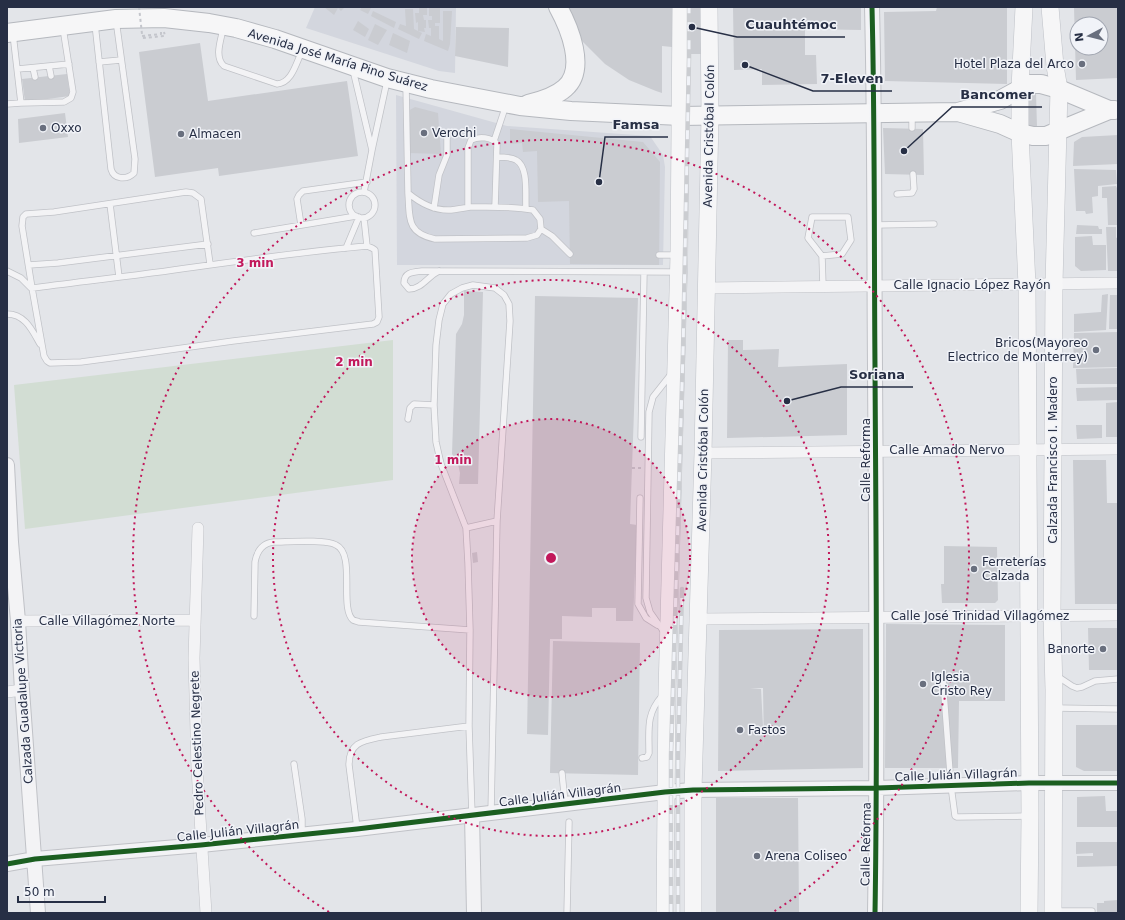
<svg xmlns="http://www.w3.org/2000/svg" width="1125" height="920" viewBox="0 0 1125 920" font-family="'DejaVu Sans',sans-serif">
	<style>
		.built { fill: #d3d6de }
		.green { fill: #d2ddd3 }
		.building { fill: #caccd1; fill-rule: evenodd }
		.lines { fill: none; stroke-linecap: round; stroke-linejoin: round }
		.service-casing { stroke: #c0c2c7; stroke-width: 7 }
		.minor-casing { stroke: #c0c2c7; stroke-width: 12 }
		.tertiary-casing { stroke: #c0c2c7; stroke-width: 16 }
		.primary-casing { stroke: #bec1c7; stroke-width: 18 }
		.trunk-casing { stroke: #b5b8be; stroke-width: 20 }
		.path { stroke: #c4c6cc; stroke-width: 2; stroke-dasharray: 3 3; stroke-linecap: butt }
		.service { stroke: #f3f3f5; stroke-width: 5.5 }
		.minor { stroke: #f3f3f5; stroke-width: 11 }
		.tertiary { stroke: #f3f3f5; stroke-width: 14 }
		.primary { stroke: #f6f6f7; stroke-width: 17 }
		.trunk { stroke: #f6f6f7; stroke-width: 18 }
		.rail-casing { stroke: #cbcdd1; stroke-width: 4.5 }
		.rail { stroke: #f1f3f8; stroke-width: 3; stroke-dasharray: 9; stroke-linecap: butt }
		.path-bridge { stroke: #c4c6cc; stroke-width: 2; stroke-dasharray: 3 3; stroke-linecap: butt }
		.cycleway-casing { stroke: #f1f3f8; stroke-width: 8 }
		.cycleway { stroke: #1b5e20; stroke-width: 5 }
		.ring { fill: none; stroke: #c2185b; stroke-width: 2; stroke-dasharray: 2 4 }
		.poi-dot { fill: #696f7e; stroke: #f1f3f8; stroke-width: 1.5 }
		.labels { text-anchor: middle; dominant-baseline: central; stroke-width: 3; stroke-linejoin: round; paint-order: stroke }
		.street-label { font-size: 12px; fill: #272f45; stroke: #f1f3f8 }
		.poi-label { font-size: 12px; fill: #272f45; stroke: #f1f3f8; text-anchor: start }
		.centre { fill: #c2185b; stroke: #f1f3f8; stroke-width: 2 }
		.ring-label { font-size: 12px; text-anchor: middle; font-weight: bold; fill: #c2185b; stroke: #f1f3f8; stroke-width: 3; stroke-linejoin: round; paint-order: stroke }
		.leader { fill: none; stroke: #272f45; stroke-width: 1.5 }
		.callout-dot { fill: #272f45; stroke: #f1f3f8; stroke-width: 1.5 }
		.callout-label { font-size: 13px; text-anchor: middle; font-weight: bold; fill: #272f45; stroke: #f1f3f8; stroke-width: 3; stroke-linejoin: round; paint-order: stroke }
	</style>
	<rect width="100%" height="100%" fill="#e3e5e9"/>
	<path class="built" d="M315,7H456L455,73L439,71L306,28Z
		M396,95L507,126L650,136L663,155L665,167L663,265H397Z"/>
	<path class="green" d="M393,340V480L25,529L14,385Z"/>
	<path class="building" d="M324,7H345L341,11L338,8L334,15Z
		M362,7L371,8L368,14L360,10Z
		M563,7H712L713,54H672V47L662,46V93L656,91L629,80L605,64L582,41L567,18Z
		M733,7H861V30L805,29V55H816L817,84L762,85V69L734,70Z
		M937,7H1007V84L885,81L884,12L936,11Z
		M1074,7H1118V78L1076,80ZM1077,24H1101V48H1077Z
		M419,8H427V15H423L424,20H426V28H424L425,32L418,31V22L416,23L415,13H419Z
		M429,8H440V23H435V26H439V39L443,41V11H452L450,44L448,51L424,41L426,34L431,36V28H429L428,20H432V16H429Z
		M405,9H413L414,29L422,33L419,39L398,29L400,24L406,26Z
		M373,11L396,22L394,28L371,16Z
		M358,21L369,29L365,37L353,30Z
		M375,24L387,30L378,45L368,40Z
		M456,27L509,28L508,67L455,56Z
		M393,33L410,41L407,53L389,45Z
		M200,43L208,101L347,81L358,156L219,176L218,168L155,177L139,52Z
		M67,74L70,96L25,102L22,79Z
		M1028,93H1036L1037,127H1029Z
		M415,107L438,113L441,154L408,153V111Z
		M65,113L68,137L19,143L18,119Z
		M883,128L923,129L924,175L885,174Z
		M510,129L643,142L660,162L659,265L570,264L569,201L538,202L537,151L523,152L522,143L510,144Z
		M1118,135V164L1073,166L1074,142L1082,137Z
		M1074,169L1116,170L1117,184L1098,186V196L1092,197L1093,213L1086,214L1085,211H1076Z
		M1116,186L1118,190V225H1108L1107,198H1102V187Z
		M1077,225L1098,226L1099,229H1102V234H1076Z
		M1106,227H1116V238L1118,237V271H1108Z
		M1092,236L1093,245H1106V270L1081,271L1075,266V237Z
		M464,291L483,292L478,484H459L460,473L458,464L452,454L456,334L462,324L464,315Z
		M1108,294L1106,330L1074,332V314L1101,312L1102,295Z
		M1110,295H1118V329H1109Z
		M535,296L638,298L630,524L637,525L633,621H616V608H592V617L562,616V639H550L548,735L527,734Z
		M1118,332V367L1073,368L1074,333Z
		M728,340H743V350L779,349L778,367L847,364V435L727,438Z
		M1118,368V384H1077L1076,369Z
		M1118,387V400L1077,401L1076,388Z
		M1118,402V437H1106V403Z
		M1076,425H1102V438L1077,439Z
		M1073,460H1106L1107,503H1118V604H1075Z
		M944,546L997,547L998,600L995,603H942L941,584H944Z
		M477,552L478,562L473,563L472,553Z
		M886,624L1005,625V701H959L958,768H885Z
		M1088,628H1118V670H1089Z
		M863,629V768L718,771L719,630ZM750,688H763L764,746L761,689Z
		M553,641L640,643L638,775L550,773Z
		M1076,725H1118V771H1084L1076,767Z
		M1105,796L1106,811H1118V827H1077V797Z
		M716,798H798L799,913H716Z
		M1076,842H1118V866L1077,867V856H1093V853L1076,854Z
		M1118,900V913H1097V903H1104V901Z"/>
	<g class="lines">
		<defs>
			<path id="service" d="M95,24L111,169C114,180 127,180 134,173L135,159L116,20
				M223,29C221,40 214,57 224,66L277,84C292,83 296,63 302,51
				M99,62L121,60
				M49,66L51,76
				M33,68L35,77
				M18,69L69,64
				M353,70L372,150L387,81
				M406,85L408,193
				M21,103L64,102L71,98L73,92L63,28
				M7,104L21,103L13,34
				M912,128V115
				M494,141L506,105
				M497,157C504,157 511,157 516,160C529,167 525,195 526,208
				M364,192L372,150
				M349 205a13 13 0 1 1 26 0a13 13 0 1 1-26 0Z
				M408,193C420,203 435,211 451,210C458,209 464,208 470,207C491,207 512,206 533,210L540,219L541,229L537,235L527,238L435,239C406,233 410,218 408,193Z
				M897,194L912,193L914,189L913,174
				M110,204L119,277
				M468,207V148L471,140C479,136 492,137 497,144L495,207
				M434,208L439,175L447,155V134
				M364,218L367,246
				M301,225L297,199L299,195L303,191L367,182
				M875,225L934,224
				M541,229L552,236L570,254
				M254,233L356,216
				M367,246L372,248L375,250L379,317L377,322L373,324L233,341L111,358L81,362L50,363L47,361L44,356L32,288C86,281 141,275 195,267C252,259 310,251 367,246Z
				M346,248L359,217
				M659,255H676
				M822,256L842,254L851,240L848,217H812L808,238L822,256L823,286
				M29,265L58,263L208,244
				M7,271L21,278L31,288
				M439,271C428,276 422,289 409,289L404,283C404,272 413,272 422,271L676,272
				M32,288L22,226L23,217L26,214L54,212L186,192L193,193L201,199L210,264
				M7,314C25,314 32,330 40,344
				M408,419L410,408L414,404L434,405
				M641,437L644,273
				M640,498L638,604L646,618L657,625
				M466,528L497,521
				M254,616L255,562C257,551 262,543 274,542C287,542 325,539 336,545C356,554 339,608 353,620C355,621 357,621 359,622L470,630
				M664,632L650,612L646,598L649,412L653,397L672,373
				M1057,676L1072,686L1077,688L1082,687L1095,681L1118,679
				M943,680L951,786L955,816L957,817L1027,816
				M1056,708L1118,709
				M642,758L647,757L649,753C649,729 646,714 662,696
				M294,764L302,819V834
				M562,773L565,803
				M472,815L469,726L470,630L468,563L466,528L441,464L436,442L434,405L436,345L439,320L443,304L451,294L462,288L473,285L495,288L504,295L509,304L510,321L497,521L491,813
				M357,828L349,765C349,743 362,741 381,737L469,726
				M1056,911H1092
				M567,913L569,822"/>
			<path id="minor" d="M706,288L1118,283
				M703,453L1118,449
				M198,528L194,658L197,769L206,913
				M699,619L1118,615
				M18,621L195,620
				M7,692L22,690"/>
			<path id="tertiary" d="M872,7C875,127 874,247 875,367C876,549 878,731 875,913
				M7,465L11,542L18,621L22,690L38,913
				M472,815L474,913
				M7,864L35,859L201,845L357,829L665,792L693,790L877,788L1029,783H1118"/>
			<path id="primary" d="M1024,7L1020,88V133L1027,285L1030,816L1029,913
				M1050,7L1055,66L1059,89L1054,284L1052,616L1054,690L1053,913
				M665,913L667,691L679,255L681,7
				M693,913V790L703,453L710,116L709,7"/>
			<path id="trunk" d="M7,33L116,19L164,18L209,23L236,28L275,39L387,78L431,89L520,106L571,111L681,116L958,112L1000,100L1029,84H1041L1059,89L1109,110
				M528,104C541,101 555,97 565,88C587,69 569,27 558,7
				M958,112L1000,124L1020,133L1033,136H1046L1109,110H1115"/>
		</defs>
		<use href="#service" class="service-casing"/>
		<use href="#minor" class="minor-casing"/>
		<use href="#tertiary" class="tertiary-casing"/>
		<use href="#primary" class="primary-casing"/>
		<use href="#trunk" class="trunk-casing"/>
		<path class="path" d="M161,32V34L142,36V38L165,36L164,32
			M632,468H641"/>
		<use href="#service" class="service"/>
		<use href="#minor" class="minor"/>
		<use href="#tertiary" class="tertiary"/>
		<use href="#primary" class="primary"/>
		<use href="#trunk" class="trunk"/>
		<defs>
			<path id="rail" d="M671,913V755L683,352L689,57V7
				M678,913V755L682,589"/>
		</defs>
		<use href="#rail" class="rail-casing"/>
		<use href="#rail" class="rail"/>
		<path class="path-bridge" d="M139,7L142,34"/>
		<defs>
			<path id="cycleway" d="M872,7C875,127 874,247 875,367C876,549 878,731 875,913
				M7,864L35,859L201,845L357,829L665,792L693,790L877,788L1029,783H1118"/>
		</defs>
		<use href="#cycleway" class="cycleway-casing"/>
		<use href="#cycleway" class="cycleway"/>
	</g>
	<circle cx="551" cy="558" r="139" fill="#c2185b" fill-opacity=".12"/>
	<g class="ring">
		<circle cx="551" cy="558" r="139"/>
		<circle cx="551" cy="558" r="278"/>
		<path d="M329 912A418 418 0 1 1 773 912"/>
	</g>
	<g class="poi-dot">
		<circle cx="1082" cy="64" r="4"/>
		<circle cx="43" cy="128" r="4"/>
		<circle cx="424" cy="133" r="4"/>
		<circle cx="181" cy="134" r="4"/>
		<circle cx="1096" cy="350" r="4"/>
		<circle cx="974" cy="569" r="4"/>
		<circle cx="1103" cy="649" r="4"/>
		<circle cx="923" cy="684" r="4"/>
		<circle cx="740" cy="730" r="4"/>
		<circle cx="757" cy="856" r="4"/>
	</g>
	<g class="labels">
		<g class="street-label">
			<text transform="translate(338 60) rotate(17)">Avenida José María Pino Suárez</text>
			<text transform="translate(709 136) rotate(-89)">Avenida Cristóbal Colón</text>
			<text x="972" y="285">Calle Ignacio López Rayón</text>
			<text x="947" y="450">Calle Amado Nervo</text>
			<text transform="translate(703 460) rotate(-89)">Avenida Cristóbal Colón</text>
			<text transform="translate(866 460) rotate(-90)">Calle Reforma</text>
			<text transform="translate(1053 460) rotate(-90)">Calzada Francisco I. Madero</text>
			<text x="980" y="616">Calle José Trinidad Villagómez</text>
			<text x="107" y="621">Calle Villagómez Norte</text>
			<text transform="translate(23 701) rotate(-94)">Calzada Guadalupe Victoria</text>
			<text transform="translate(197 743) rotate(-92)">Pedro Celestino Negrete</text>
			<text transform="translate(956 775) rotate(-2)">Calle Julián Villagrán</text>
			<text transform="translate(560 795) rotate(-7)">Calle Julián Villagrán</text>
			<text transform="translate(238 831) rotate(-6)">Calle Julián Villagrán</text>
			<text transform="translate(866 844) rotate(-89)">Calle Reforma</text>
		</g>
		<g class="poi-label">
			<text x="1074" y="64" text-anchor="end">Hotel Plaza del Arco</text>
			<text x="51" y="128">Oxxo</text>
			<text x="432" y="133">Verochi</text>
			<text x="189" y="134">Almacen</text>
			<text x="1088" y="343" text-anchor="end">Bricos(Mayoreo<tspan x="1088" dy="14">Electrico de Monterrey)</tspan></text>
			<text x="982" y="562">Ferreterías<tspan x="982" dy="14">Calzada</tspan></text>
			<text x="1095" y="649" text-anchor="end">Banorte</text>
			<text x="931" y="677">Iglesia<tspan x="931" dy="14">Cristo Rey</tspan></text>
			<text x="748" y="730">Fastos</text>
			<text x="765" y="856">Arena Coliseo</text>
		</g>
	</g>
	<circle cx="551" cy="558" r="6" class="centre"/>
	<g class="ring-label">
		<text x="255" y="267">3 min</text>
		<text x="354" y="366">2 min</text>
		<text x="453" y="464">1 min</text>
	</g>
	<path class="leader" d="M692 27L737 37H845M745 65L813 91H892M904 151L952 107H1042M599 182L605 137H668M787 401L841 387H913"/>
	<g class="callout-dot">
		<circle cx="692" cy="27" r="4"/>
		<circle cx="745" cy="65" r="4"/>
		<circle cx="904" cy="151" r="4"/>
		<circle cx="599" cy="182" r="4"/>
		<circle cx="787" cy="401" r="4"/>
	</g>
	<g class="callout-label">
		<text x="791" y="29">Cuauhtémoc</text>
		<text x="852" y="83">7-Eleven</text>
		<text x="997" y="99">Bancomer</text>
		<text x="636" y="129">Famsa</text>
		<text x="877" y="379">Soriana</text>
	</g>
	<rect width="1125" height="920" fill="none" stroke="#272f45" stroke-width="16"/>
	<g transform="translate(1089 36) rotate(263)"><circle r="19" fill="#f1f3f8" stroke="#a0a5b0"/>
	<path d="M0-3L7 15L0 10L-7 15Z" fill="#696f7e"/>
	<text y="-6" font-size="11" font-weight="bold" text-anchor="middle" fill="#272f45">N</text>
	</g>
	<path d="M18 896v6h87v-6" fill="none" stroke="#272f45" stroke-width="2"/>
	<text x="24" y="896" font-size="12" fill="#272f45" stroke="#f1f3f8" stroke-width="3" paint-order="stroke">50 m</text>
</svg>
